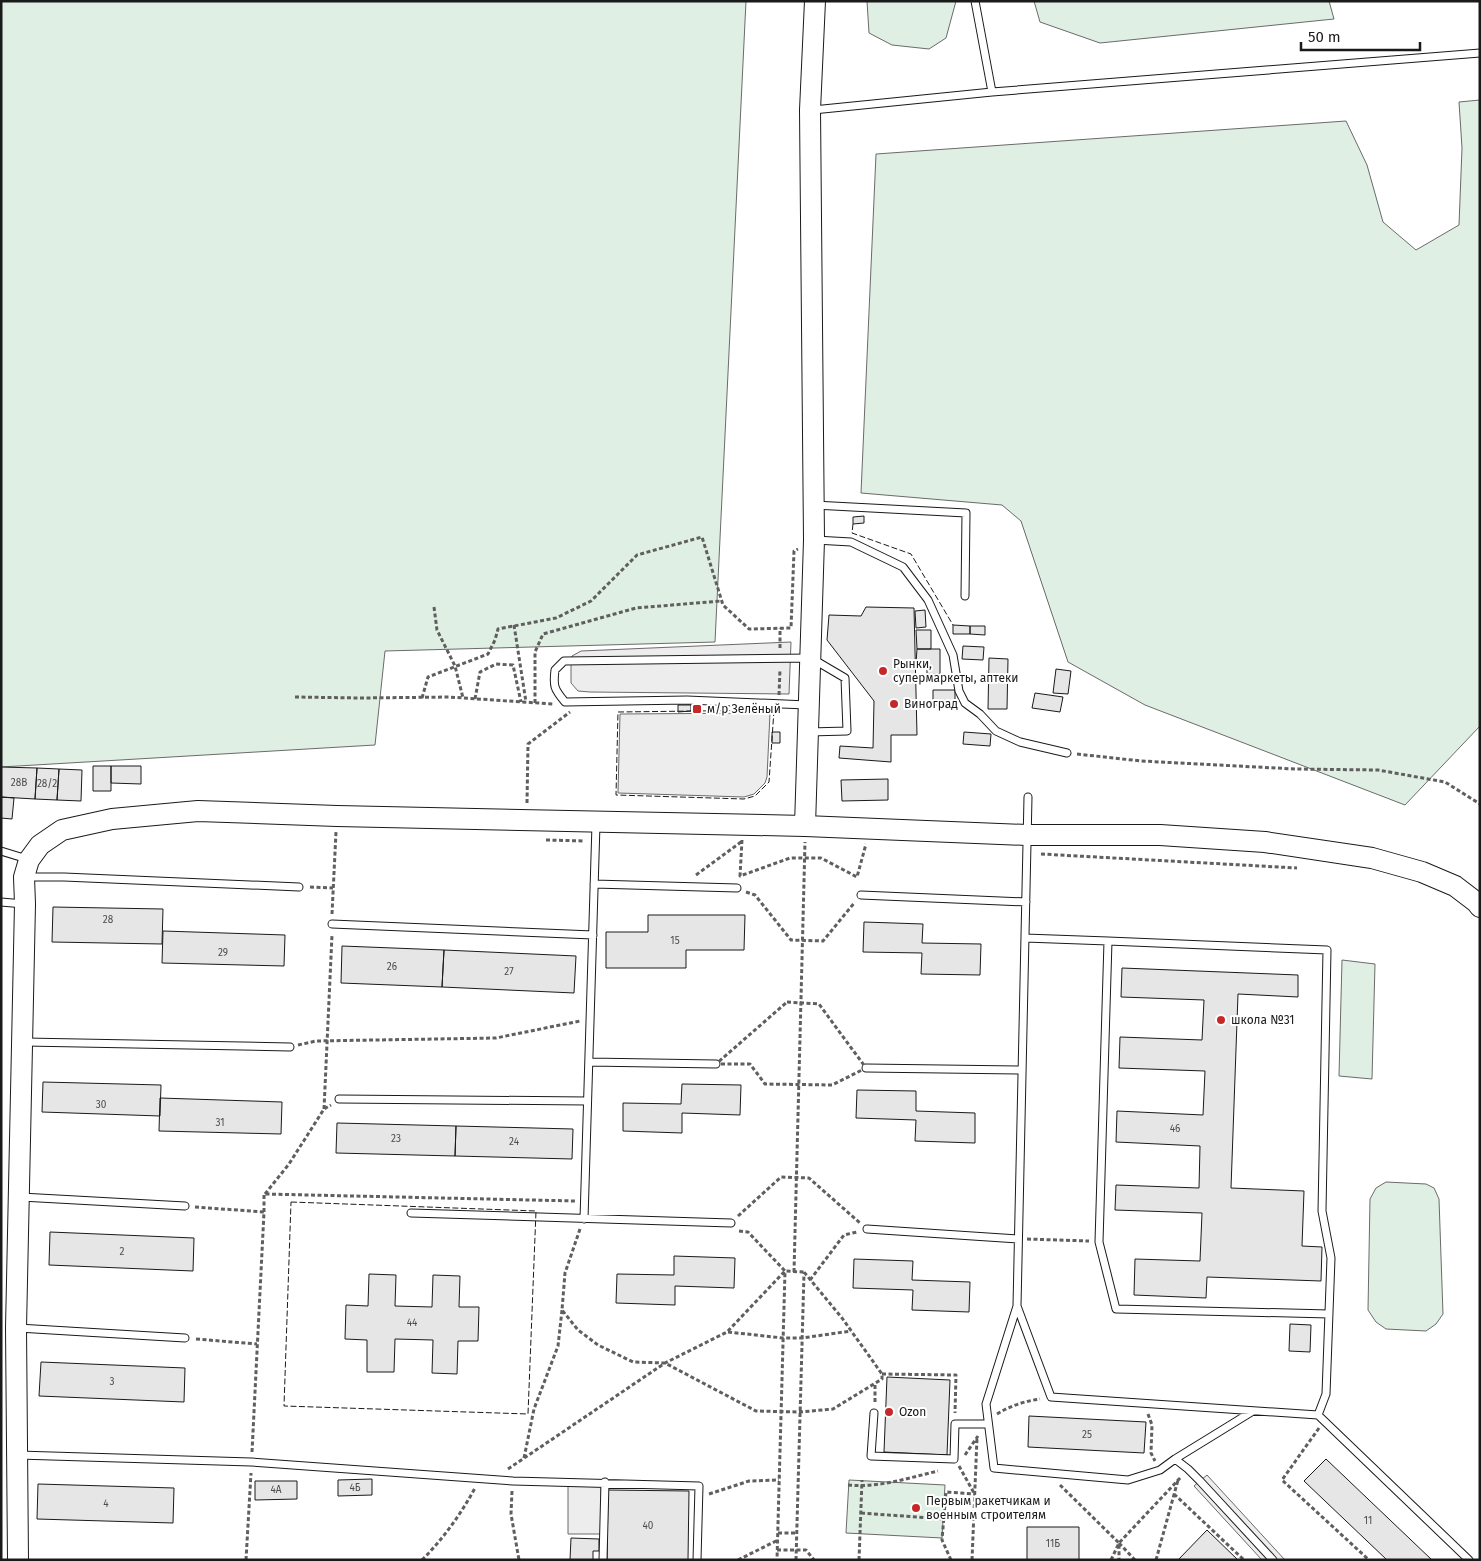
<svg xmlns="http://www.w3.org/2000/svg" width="1481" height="1561" viewBox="0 0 1481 1561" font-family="'Fira Sans',sans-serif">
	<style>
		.green { fill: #e0efe3; stroke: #6a6a6a }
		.parking { fill: #ededed; stroke: #6a6a6a }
		.building { fill: #e6e6e6; stroke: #1a1a1a }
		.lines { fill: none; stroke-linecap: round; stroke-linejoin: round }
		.lane-casing { stroke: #1a1a1a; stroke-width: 9 }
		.secondary-casing { stroke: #1a1a1a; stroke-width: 22 }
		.path { stroke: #5f5f5f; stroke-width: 3; stroke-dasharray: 4 2.5; stroke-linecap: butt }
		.lane { stroke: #fff; stroke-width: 7 }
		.secondary { stroke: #fff; stroke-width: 20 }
		.fence { stroke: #1a1a1a; stroke-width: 1; stroke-dasharray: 6 2.5; stroke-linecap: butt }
		.poi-dot { fill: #c62828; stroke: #fff; stroke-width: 2 }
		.labels { text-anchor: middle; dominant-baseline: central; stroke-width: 4; stroke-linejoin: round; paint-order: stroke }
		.number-label { font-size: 10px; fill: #4d4d4d }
		.poi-label { font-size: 12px; fill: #1a1a1a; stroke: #fff; text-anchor: start }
	</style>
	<rect width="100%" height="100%" fill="#fff"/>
	<path class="green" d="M1,1H746L715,642L385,651L375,745L1,767Z
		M867,1H956L946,38L929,49L892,45L869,33Z
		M1034,1H1329L1334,19L1100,43L1040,22Z
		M1480,100V726L1405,805L1145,705L1068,662L1021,521L1002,505L861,493L876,154L1346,121L1367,165L1383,222L1416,250L1459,225L1462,148L1459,102Z
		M1342,960L1375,964L1372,1079L1339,1076Z
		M1386,1182L1426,1184L1434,1188L1439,1199L1443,1314L1436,1324L1426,1331L1386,1329L1376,1322L1368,1310L1370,1199L1376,1188Z
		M849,1480L945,1485L942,1538L846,1533Z"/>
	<path class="parking" d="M791,642L789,694L590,692L578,691L571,683V663L572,656L581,651Z
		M770,713L767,777L765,783L754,794L744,797L618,793L620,714Z
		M1207,1475L1285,1560H1262L1194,1486Z
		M568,1482H601L602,1534H568Z"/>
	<path class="building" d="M864,516V523L853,524V517Z
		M866,607L914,608L917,735H891V762L839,758L840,746L873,748L874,701L827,640L829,615L861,616Z
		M925,610L926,627L916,628L915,611Z
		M953,625L970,626V634H953Z
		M970,626H985V635L970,634Z
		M916,630H931V649H917Z
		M963,646L984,647L983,660L962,659Z
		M917,649H940V674H927V662L916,663Z
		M989,658L1008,659L1007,709H988Z
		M1056,669L1071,671L1068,694L1053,693Z
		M933,690H955V705H933Z
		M1035,693L1063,697L1060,712L1032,708Z
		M678,705H691V711L678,712Z
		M772,732H780V743H772Z
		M964,732L991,734L990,746L963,744Z
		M93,766H111V791H93Z
		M111,766H141V784L111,783Z
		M1,767L37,768L35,799L1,797Z
		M37,768L59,769L57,800L35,799Z
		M59,769L82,770L81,801L57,800Z
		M888,779V800L842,801L841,780Z
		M1,797L14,798L12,819L1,818Z
		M53,907L163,909L162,944L52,942Z
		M648,915H745L744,950H686V968H606V932H648Z
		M864,922L923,924L922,943L981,944L980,975L921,974L922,953L863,952Z
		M163,931L285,935L284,966L162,963Z
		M342,946L444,950L442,987L341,983Z
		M444,950L576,956L574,993L442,987Z
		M1122,968L1298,975V997L1238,994L1231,1188L1304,1191L1302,1246L1322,1247L1321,1281L1207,1277L1206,1298L1134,1295L1135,1259L1200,1261L1202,1213L1115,1210L1116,1185L1199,1188L1200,1146L1116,1142L1117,1111L1203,1115L1205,1071L1119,1068L1120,1037L1202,1040L1204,1000L1121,997Z
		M43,1082L161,1085L160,1116L42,1112Z
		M682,1084L741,1085L740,1115L682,1113V1133L623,1131V1103L681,1104Z
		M857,1090L916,1091V1111L975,1113V1143L915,1141L916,1120L856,1118Z
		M160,1098L282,1102L281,1134L159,1131Z
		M337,1123L456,1126L455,1156L336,1153Z
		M456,1126L573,1129L572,1159L455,1156Z
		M50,1232L194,1238L193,1271L49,1265Z
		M674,1256L735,1258L734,1288L675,1286V1305L616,1303L617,1274L674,1275Z
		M854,1259L913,1261L912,1280L970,1282L969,1312L912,1310L913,1290L853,1288Z
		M369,1274L396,1275L395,1306L432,1307L433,1275L460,1276L459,1307H479L478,1341H458L457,1374L432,1373L433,1340L395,1339L394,1372H367V1340L345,1339L346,1305L368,1306Z
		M1290,1324L1311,1325L1310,1352L1289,1351Z
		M41,1362L185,1368L184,1402L39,1396Z
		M887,1377L950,1380L947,1455L884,1452Z
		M1029,1416L1146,1422L1144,1453L1028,1447Z
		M1326,1459L1432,1560H1387L1304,1481Z
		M372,1479V1495L338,1496V1480Z
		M255,1481H297V1499L255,1500Z
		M38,1484L174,1488L173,1523L37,1519Z
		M608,1490L689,1491L688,1560H607Z
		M1027,1527H1079V1560H1027Z
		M1207,1530L1238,1560H1178Z
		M571,1538L599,1539V1551H593V1560H570Z"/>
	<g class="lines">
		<defs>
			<path id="lane" d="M975,1L992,92
				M813,110L992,92L1480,53
				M814,505L966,513L965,596
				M815,540L851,542L903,567L928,600L953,655L959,691L965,703L980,714L996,731L1020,742L1067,753
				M807,705L687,700L565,702C554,689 553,686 555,670L564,661L811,658L845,678L847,731L809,732
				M1028,797L1017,1306L986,1404L994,1468L1128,1480L1160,1470L1175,1459L1253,1411
				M1,851L27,859
				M26,877H64L299,887
				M594,884L737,888
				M861,895L1026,902
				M1,902L24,904
				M332,924L593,935
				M1025,938L1108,941L1099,1242L1116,1309L1329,1314
				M1108,941L1327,950L1322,1211L1331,1258L1326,1394L1318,1415
				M25,1042L290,1047
				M589,1062L716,1064
				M866,1068L1022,1070
				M339,1099L587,1101
				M21,1197L185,1206
				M411,1213L731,1223
				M584,1219L596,824
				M867,1229L1018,1239
				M1017,1306L1051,1397L1318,1415L1469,1560
				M18,1328L185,1338
				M874,1413L871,1456L954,1459L955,1424H988
				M18,1455L251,1462L513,1481L699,1486L697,1560
				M1175,1459L1188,1469L1200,1481L1273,1560
				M603,1560L605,1482"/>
			<path id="secondary" d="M805,826L814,540L810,110L815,1
				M18,1560L16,1328L25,904L24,877L29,860L40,845L62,830L112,819L198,811L337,816L805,826L1027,835H1160L1265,842L1372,858L1422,872L1455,886L1476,902L1480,907"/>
		</defs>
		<use href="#lane" class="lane-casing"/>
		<use href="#secondary" class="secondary-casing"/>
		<path class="path" d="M434,607L437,630L455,666L463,698
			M514,625L526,702
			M780,648V628
			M779,695L780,669
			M295,697L361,698L449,697L553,704
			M422,698L428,677L488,654L495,640L498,629L556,618L591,601L637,555L702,537L723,605L749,629L791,628L794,551L798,549
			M475,699L480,672L496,664L513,665L521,702
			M535,703V652L543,634L636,608L721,601
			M1077,754L1141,761L1295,769L1378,770L1445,782L1480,804
			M527,803L528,744L570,712
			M546,840L585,841
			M742,840L740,876L790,858H821L857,877L866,844
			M1041,854L1297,868
			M696,875L741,842
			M310,887L333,888
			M746,892L755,895L791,940L823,941L855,902
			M332,914L336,832
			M787,1002L819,1004L866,1068L832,1085L765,1084L750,1064H716Z
			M298,1045L316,1041L496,1038L580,1021
			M324,1109L332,935
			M265,1194L289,1164L324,1109L331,1105
			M195,1207L264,1212L252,1452
			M264,1212V1194L575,1201
			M738,1216L781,1177L809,1178L860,1223
			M580,1229L565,1273L562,1310L578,1330L598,1345L633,1362L665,1363L756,1411L800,1412L833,1409L882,1379V1374L842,1318L804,1272
			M739,1231L748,1232L785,1271L777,1560
			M1027,1239L1089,1241
			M794,1272L805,842
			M810,1280L844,1235L857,1232
			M728,1332L783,1338H802L851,1331
			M196,1339L257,1344
			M882,1374L956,1375L955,1413
			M875,1402V1384
			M997,1414C1010,1406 1025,1401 1040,1399
			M1148,1414L1152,1425L1151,1453L1155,1461
			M1319,1428L1282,1480L1369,1560
			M965,1455L978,1436
			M524,1458L534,1409L558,1346L562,1310
			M959,1466L974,1493
			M508,1469L665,1363L727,1332L785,1271L804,1272
			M848,1485C879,1488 908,1478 938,1471
			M1060,1485L1119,1543V1560
			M512,1491L511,1514L519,1560
			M709,1494L749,1481L779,1480
			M1174,1494L1244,1560
			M861,1513L944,1519
			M778,1533H797
			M1119,1543L1135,1560
			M777,1550H806L814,1560
			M246,1560L251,1473
			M422,1560C443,1539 461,1514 475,1488
			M738,1560L778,1540
			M796,1560L804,1273
			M859,1560L862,1480
			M951,1560L942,1540L946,1492L975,1494
			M972,1560L977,1438
			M1111,1560L1119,1543L1181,1477
			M1156,1560L1178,1480"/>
		<use href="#lane" class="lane"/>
		<use href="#secondary" class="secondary"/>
		<path class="fence" d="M853,524L852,533L911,554L953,625
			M774,710L769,782L755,796L744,799L616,795L618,712Z
			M291,1202L536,1211L528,1414L284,1406Z"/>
	</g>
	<g class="poi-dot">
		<circle cx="883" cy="671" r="5"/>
		<circle cx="894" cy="704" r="5"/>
		<rect x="692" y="704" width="10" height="10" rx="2.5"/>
		<circle cx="1221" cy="1020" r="5"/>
		<circle cx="889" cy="1412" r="5"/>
		<circle cx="916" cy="1508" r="5"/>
	</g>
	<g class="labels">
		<g class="number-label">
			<text x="19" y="783">28В</text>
			<text x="47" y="784">28/2</text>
			<text x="108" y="920">28</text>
			<text x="675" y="941">15</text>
			<text x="223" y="953">29</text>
			<text x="392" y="967">26</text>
			<text x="509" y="972">27</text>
			<text x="101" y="1105">30</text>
			<text x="220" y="1123">31</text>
			<text x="1175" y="1129">46</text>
			<text x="396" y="1139">23</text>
			<text x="514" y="1142">24</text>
			<text x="122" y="1252">2</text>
			<text x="412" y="1323">44</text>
			<text x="112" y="1382">3</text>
			<text x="1087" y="1435">25</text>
			<text x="355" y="1488">4Б</text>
			<text x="276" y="1490">4А</text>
			<text x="106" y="1504">4</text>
			<text x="1368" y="1521">11</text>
			<text x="648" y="1526">40</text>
			<text x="1053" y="1544">11Б</text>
		</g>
		<g class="poi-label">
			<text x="893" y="664">Рынки,<tspan x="893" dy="14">супермаркеты, аптеки</tspan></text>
			<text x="904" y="704">Виноград</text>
			<text x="707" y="709">м/р Зелёный</text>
			<text x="1231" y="1020">школа №31</text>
			<text x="899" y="1412">Ozon</text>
			<text x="926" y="1501">Первым ракетчикам и<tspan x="926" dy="14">военным строителям</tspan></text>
		</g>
	</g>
	<rect width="1481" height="1561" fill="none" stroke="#1a1a1a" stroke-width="5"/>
	<path d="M1301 42v8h119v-8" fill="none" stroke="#1a1a1a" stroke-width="2.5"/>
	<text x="1308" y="42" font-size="15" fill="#1a1a1a" stroke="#ffffff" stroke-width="4" paint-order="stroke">50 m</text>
</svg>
